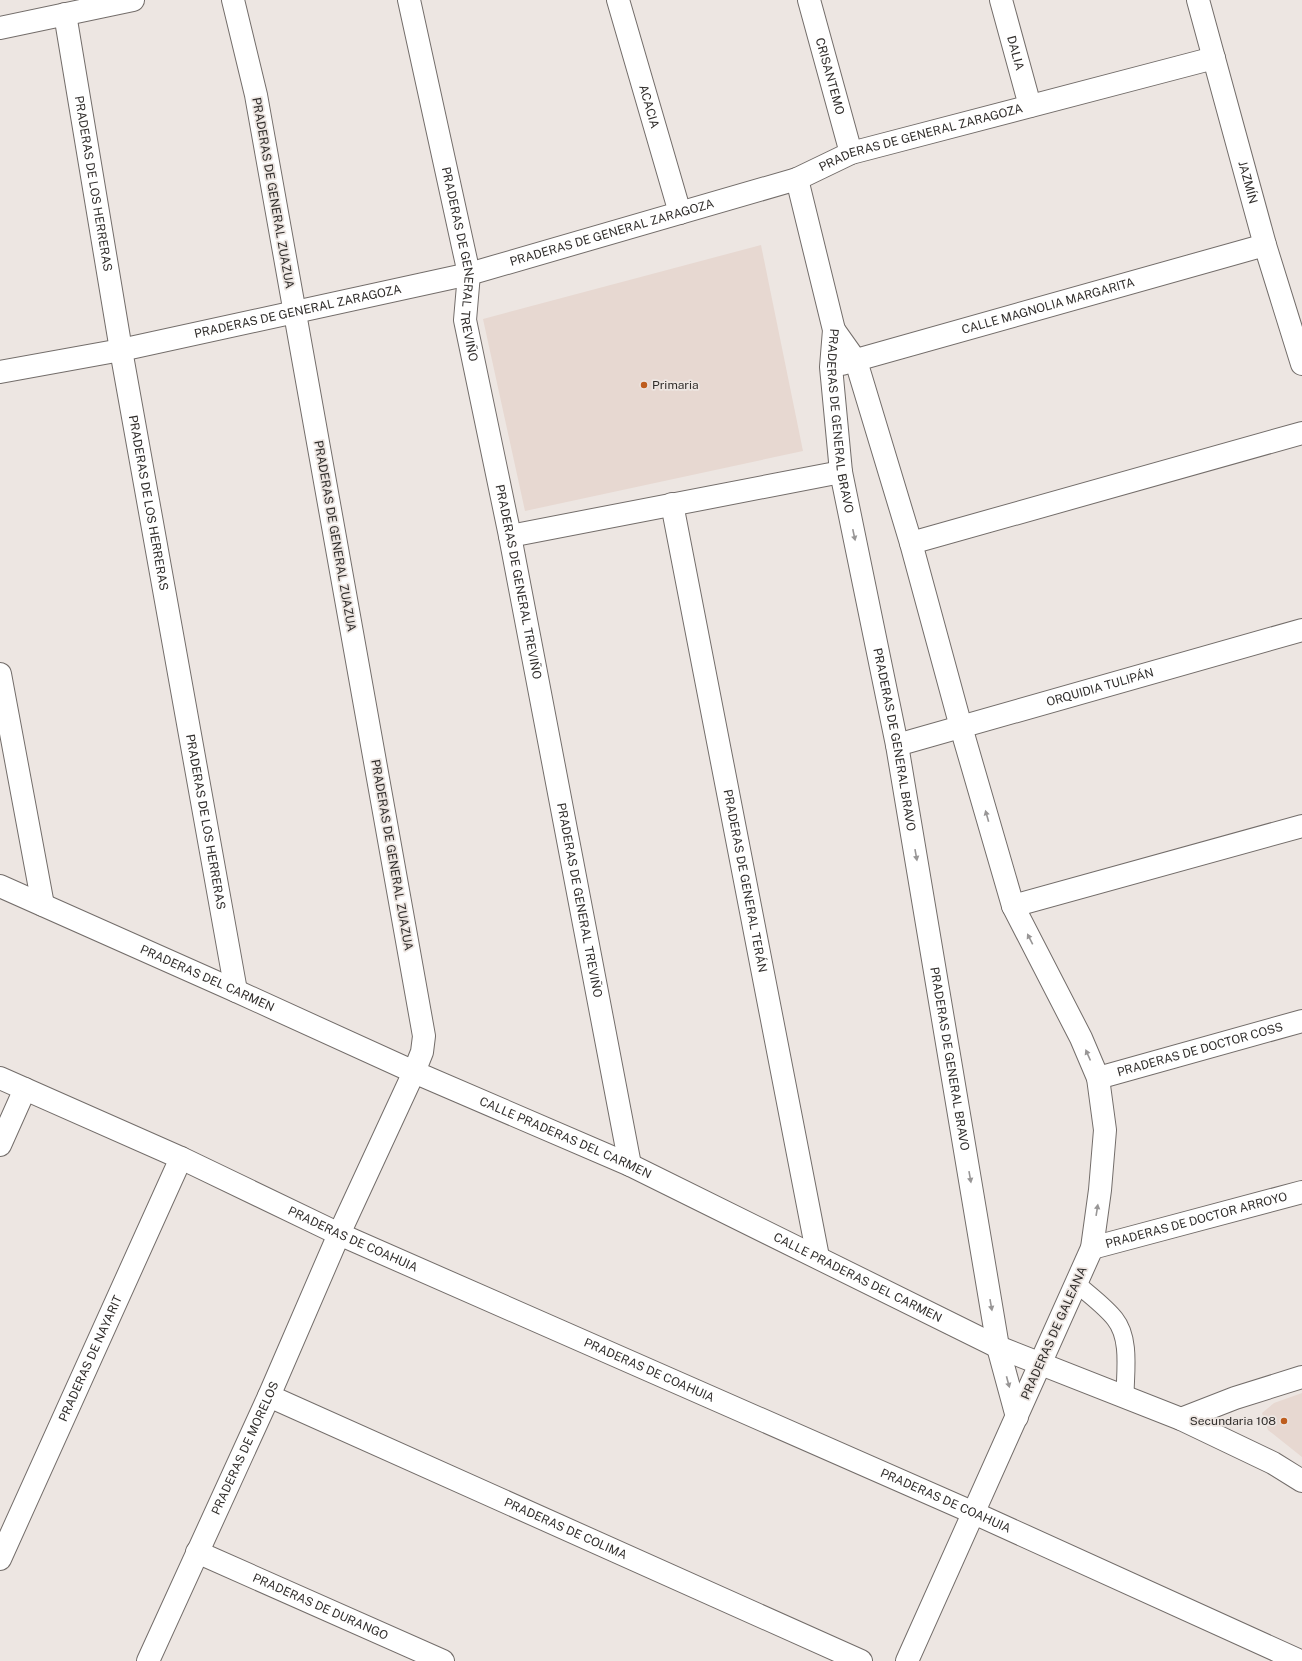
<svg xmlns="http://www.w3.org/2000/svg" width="1302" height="1661" viewBox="0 0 1302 1661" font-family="'Public Sans',sans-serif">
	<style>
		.built { fill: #e7d8d1 }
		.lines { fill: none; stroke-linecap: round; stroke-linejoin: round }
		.service-casing { stroke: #736d6a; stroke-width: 19 }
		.minor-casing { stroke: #736d6a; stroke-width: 24 }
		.service { stroke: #fff; stroke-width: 17 }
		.minor { stroke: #fff; stroke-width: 22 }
		.oneway { fill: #989696 }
		.poi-dot { fill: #be5d1e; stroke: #ede6e2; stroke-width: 1.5 }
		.labels { text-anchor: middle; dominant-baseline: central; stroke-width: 3.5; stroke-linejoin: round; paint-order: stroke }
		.street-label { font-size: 12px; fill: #312e2c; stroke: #ede6e2 }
		.poi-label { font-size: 12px; fill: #312e2c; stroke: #ede6e2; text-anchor: start }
	</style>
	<rect width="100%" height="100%" fill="#ede6e2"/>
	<path class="built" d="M761,245L803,451L525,511L483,319Z
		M1302,1393V1457L1268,1430L1262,1413L1274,1403Z"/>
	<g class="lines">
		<defs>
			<path id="service" d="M1076,1283C1088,1294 1105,1306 1115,1319C1131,1339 1125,1373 1125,1397"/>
			<g id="minor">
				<path id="s1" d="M409,0L469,274L465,320L510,536L630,1165"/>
				<path id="s2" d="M618,0L680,213"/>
				<path id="s3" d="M809,0L851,153"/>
				<path id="s4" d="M1001,0L1030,106"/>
				<path id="s5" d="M1198,0L1265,245L1302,364"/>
				<path id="s6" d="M65,14L121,350L236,991"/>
				<path d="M0,28L133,0"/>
				<path id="s7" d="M797,179L834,330L831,367L841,472L897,745L998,1347L1017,1417"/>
				<path d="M834,330L856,361L911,543L961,727L1013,906L1081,1038L1098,1078L1105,1130L1100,1190L1092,1248L907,1661"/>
				<path id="s8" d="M842,364L1265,245"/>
				<path id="s9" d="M0,372L121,350L469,274L797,179L851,153L1214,58"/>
				<path id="s10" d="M672,504L818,1257"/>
				<path d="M510,536L841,472"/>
				<path d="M911,543L1302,433"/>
				<path d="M0,674L43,905"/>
				<path id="s11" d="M897,745L1302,630"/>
				<path id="s12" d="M0,886L236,991L414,1072L630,1165L998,1347L1181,1419L1273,1463L1302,1481"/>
				<path d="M1013,906L1302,826"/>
				<path id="s13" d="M0,1078L181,1158L339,1234L974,1513L1300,1661"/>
				<path id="s14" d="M1098,1078L1302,1021"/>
				<path d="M0,1145L25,1089"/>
				<path id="s15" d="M1092,1248L1302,1192"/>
				<path id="s16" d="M269,1396L861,1661"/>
				<path d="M1181,1419L1235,1398L1302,1377"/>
				<path id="s17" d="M197,1552L443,1661"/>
				<path id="s18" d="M0,1559L181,1158"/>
				<path id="s19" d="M148,1661L269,1396L339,1234L414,1072L422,1052L424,1036L256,95L233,0"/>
			</g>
		</defs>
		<use href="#service" class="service-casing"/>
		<use href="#minor" class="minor-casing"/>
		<use href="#service" class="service"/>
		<use href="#minor" class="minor"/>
	</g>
	<defs><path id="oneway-solid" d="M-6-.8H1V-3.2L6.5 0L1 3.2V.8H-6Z"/></defs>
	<g class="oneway">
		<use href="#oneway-solid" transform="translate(854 535) rotate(78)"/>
		<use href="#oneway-solid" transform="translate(987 816) rotate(-106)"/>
		<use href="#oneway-solid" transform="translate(916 855) rotate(80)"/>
		<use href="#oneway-solid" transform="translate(1030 939) rotate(-117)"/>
		<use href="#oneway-solid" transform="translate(1088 1055) rotate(-114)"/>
		<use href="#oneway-solid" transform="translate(970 1177) rotate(80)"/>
		<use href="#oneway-solid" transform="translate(1097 1210) rotate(-81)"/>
		<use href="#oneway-solid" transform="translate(991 1305) rotate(80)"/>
		<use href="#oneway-solid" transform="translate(1008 1382) rotate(75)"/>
	</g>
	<g class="poi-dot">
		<circle cx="644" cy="385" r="4"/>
		<circle cx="1284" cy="1421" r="4"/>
	</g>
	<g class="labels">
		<g class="street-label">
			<text stroke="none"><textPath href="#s4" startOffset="55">DALIA</textPath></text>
			<text stroke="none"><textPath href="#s3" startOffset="79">CRISANTEMO</textPath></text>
			<text stroke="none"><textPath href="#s2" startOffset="111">ACACIA</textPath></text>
			<text stroke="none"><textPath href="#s9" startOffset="952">PRADERAS DE GENERAL ZARAGOZA</textPath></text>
			<text stroke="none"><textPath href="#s5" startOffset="189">JAZMÍN</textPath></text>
			<text stroke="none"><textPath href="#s6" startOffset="172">PRADERAS DE LOS HERRERAS</textPath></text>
			<text transform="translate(273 193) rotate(80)">PRADERAS DE GENERAL ZUAZUA</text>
			<text stroke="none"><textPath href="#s9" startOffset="628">PRADERAS DE GENERAL ZARAGOZA</textPath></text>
			<text stroke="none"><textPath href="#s1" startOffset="270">PRADERAS DE GENERAL TREVIÑO</textPath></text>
			<text stroke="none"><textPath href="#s8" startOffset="214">CALLE MAGNOLIA MARGARITA</textPath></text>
			<text stroke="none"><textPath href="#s9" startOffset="304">PRADERAS DE GENERAL ZARAGOZA</textPath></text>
			<text stroke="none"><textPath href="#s7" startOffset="247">PRADERAS DE GENERAL BRAVO</textPath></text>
			<text stroke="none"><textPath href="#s6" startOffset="496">PRADERAS DE LOS HERRERAS</textPath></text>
			<text transform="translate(335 536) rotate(80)">PRADERAS DE GENERAL ZUAZUA</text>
			<text stroke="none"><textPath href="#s1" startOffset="594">PRADERAS DE GENERAL TREVIÑO</textPath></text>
			<text stroke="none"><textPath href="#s11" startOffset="211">ORQUIDIA TULIPÁN</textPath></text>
			<text stroke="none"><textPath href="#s7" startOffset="571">PRADERAS DE GENERAL BRAVO</textPath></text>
			<text stroke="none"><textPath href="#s6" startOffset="820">PRADERAS DE LOS HERRERAS</textPath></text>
			<text transform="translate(392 855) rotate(80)">PRADERAS DE GENERAL ZUAZUA</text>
			<text stroke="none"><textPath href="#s10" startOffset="384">PRADERAS DE GENERAL TERÁN</textPath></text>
			<text stroke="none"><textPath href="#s1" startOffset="918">PRADERAS DE GENERAL TREVIÑO</textPath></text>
			<text stroke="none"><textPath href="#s12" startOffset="227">PRADERAS DEL CARMEN</textPath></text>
			<text stroke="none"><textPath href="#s14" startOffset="106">PRADERAS DE DOCTOR COSS</textPath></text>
			<text stroke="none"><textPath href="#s7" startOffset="895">PRADERAS DE GENERAL BRAVO</textPath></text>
			<text stroke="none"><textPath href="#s12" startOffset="619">CALLE PRADERAS DEL CARMEN</textPath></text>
			<text stroke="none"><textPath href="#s15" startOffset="108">PRADERAS DE DOCTOR ARROYO</textPath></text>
			<text stroke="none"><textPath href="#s13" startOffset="388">PRADERAS DE COAHUIA</textPath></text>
			<text stroke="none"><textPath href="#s12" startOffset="943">CALLE PRADERAS DEL CARMEN</textPath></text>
			<text transform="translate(1054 1333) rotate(-66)">PRADERAS DE GALEANA</text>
			<text stroke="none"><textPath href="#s18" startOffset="220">PRADERAS DE NAYARIT</textPath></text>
			<text stroke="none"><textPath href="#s13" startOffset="712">PRADERAS DE COAHUIA</textPath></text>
			<text stroke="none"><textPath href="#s19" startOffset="234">PRADERAS DE MORELOS</textPath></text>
			<text stroke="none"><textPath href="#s13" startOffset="1036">PRADERAS DE COAHUIA</textPath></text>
			<text stroke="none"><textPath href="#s16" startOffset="325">PRADERAS DE COLIMA</textPath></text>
			<text stroke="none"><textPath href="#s17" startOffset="135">PRADERAS DE DURANGO</textPath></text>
		</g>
		<g class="poi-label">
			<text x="652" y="385">Primaria</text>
			<text x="1276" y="1421" text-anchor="end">Secundaria 108</text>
		</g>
	</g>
</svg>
